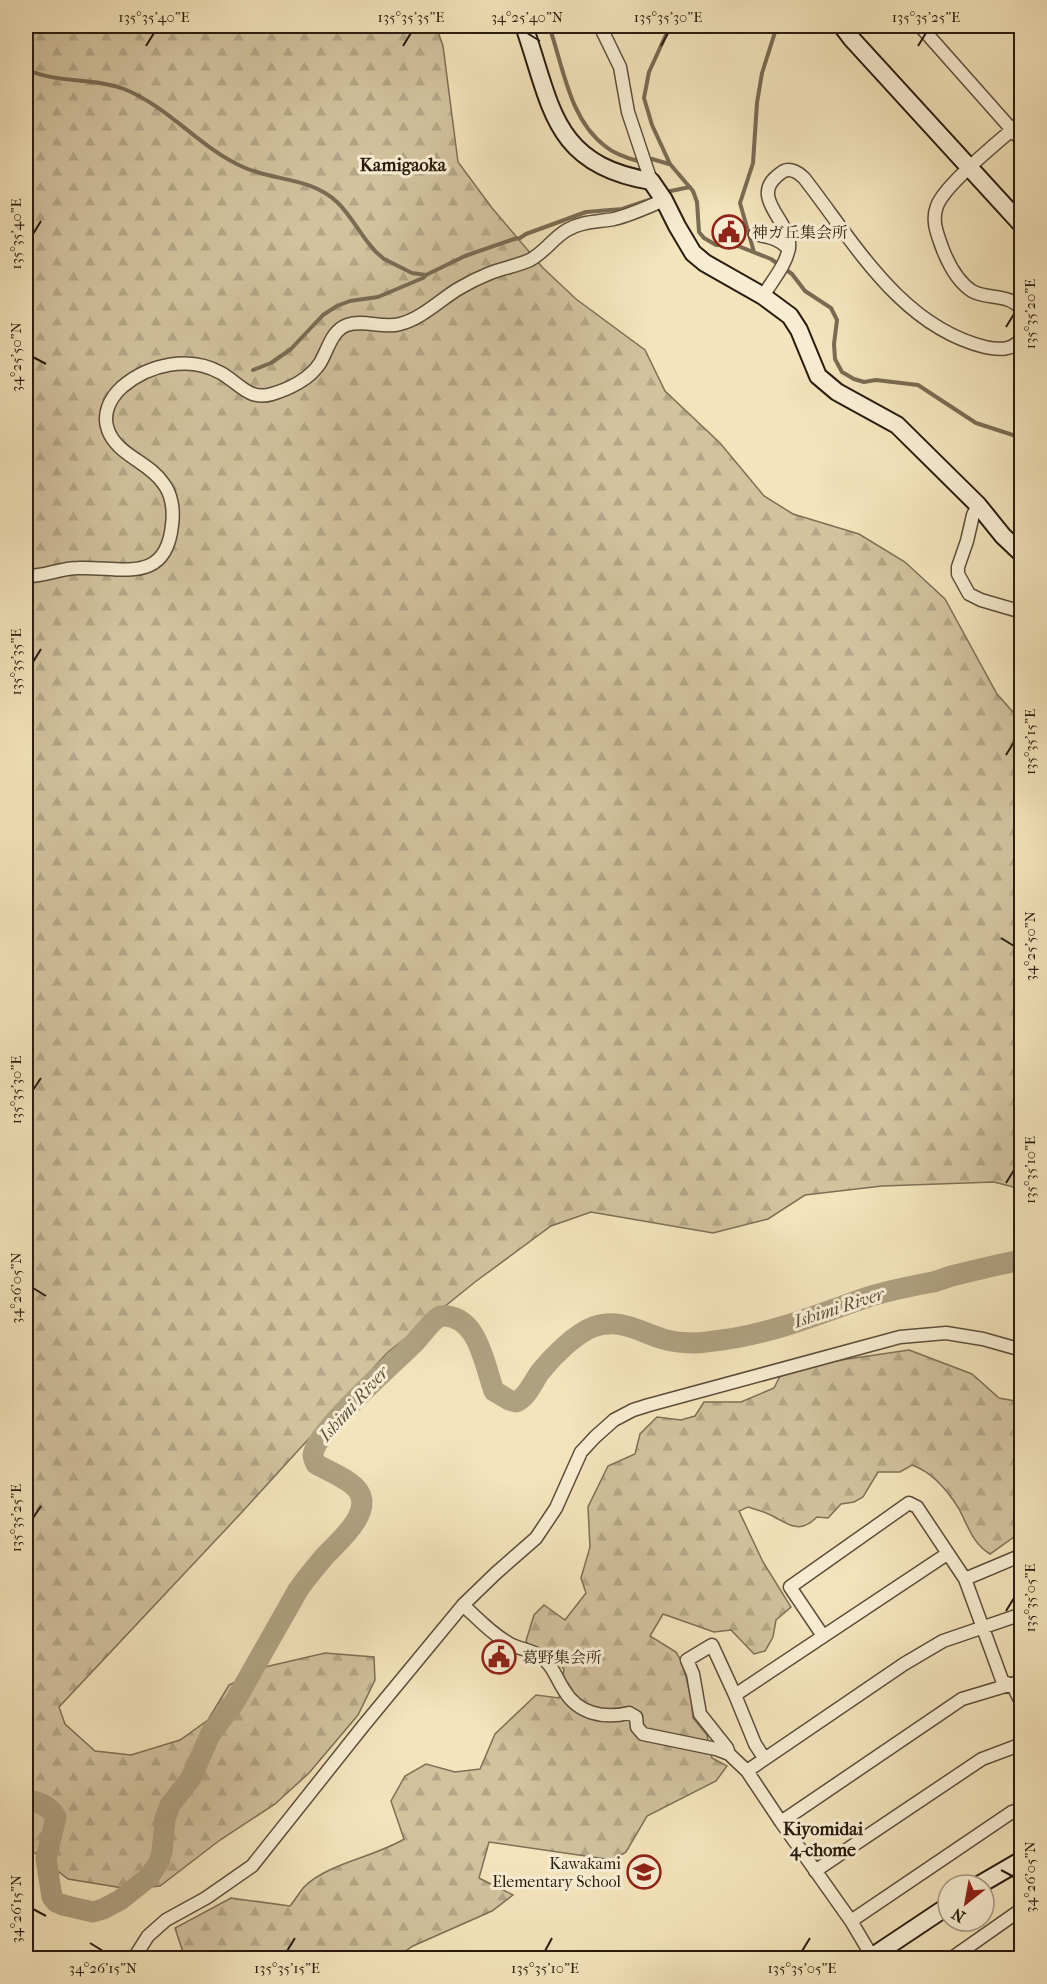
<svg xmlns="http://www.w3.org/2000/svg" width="1047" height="1984" viewBox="0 0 1047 1984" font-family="'IM FELL French Canon','Noto Serif JP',serif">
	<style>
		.forest { fill: url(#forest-firs); stroke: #7e6f56; stroke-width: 1.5 }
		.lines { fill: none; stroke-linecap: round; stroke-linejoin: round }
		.stream { stroke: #7a6b53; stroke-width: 4 }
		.river { stroke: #afa081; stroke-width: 21 }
		.street-casing { stroke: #5c4e3a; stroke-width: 15 }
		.secondary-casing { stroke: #2a1c0f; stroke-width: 20 }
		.street { stroke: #f8edd3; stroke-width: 12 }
		.secondary { stroke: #f8edd3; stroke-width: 16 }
		.ticks { fill: none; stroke: #2a1c0f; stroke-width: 2 }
		.labels { text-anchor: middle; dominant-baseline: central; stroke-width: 6; stroke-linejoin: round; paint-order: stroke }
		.poi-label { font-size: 16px; fill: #2a1c0f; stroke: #f8edd3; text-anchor: start }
		.neighbourhood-label { font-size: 18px; font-weight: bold; fill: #2a1c0f; stroke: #f8edd3 }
		.water-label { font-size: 18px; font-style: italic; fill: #5f513d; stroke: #f8edd3 }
		.neatline { fill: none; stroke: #2a1c0f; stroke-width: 2 }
		.ticks-label { font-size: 15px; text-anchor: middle; fill: #2a1c0f }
	</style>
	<defs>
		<pattern id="forest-firs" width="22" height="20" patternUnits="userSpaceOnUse" patternTransform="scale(1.5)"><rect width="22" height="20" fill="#d2c29e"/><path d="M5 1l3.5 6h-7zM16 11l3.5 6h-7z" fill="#b4a687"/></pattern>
	</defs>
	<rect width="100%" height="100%" fill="#f4e4bb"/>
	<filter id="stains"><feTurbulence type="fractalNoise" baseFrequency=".00333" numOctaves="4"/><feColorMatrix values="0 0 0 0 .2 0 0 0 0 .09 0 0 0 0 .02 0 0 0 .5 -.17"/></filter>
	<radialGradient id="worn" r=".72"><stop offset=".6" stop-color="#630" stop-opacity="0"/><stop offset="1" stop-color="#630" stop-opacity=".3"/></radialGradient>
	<path class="forest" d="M26,26H436L443,46L458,162L492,208L543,268L576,299L645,350L665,391L720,443L764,496L793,514L859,534L905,562L945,599L997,694L1021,721V1189L994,1182L882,1186L805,1195L768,1219L713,1233L591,1212L551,1226L475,1282L387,1353L243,1511L59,1707L65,1724L95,1751L131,1755L180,1740L208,1720L229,1685L265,1667L325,1653L374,1657L375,1680L358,1715L309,1773L275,1804L220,1840L160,1886L129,1889L68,1879L26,1846Z
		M909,1350L972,1374L999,1398L1021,1402V1532L990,1554C973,1544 968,1526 959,1509C948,1491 932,1472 912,1465L900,1472H878L863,1497L854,1502L841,1504L828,1518L817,1517C797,1537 786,1521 766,1513C761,1511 754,1509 748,1507L739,1511L763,1562L791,1607L776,1620L773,1637L765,1651L754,1654L731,1630L714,1632L663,1614L650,1636L676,1652L683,1664L691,1698L693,1718L707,1735L712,1758L727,1766L716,1781L647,1816L626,1852L613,1860L489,1842L479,1878L513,1895L492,1911L413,1946L395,1958H185L175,1928L231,1898L290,1906C295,1900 299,1893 304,1887C328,1863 375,1857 404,1839L391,1801L405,1776L426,1764L455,1772L480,1769L495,1734L536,1695L559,1698L564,1669L542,1649L530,1647L526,1641L534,1615L544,1605L565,1620L586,1593L581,1578L590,1547L588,1507L608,1466L635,1454L640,1434L657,1417L681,1420L695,1416L704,1402H741L774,1388L781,1374L807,1365Z"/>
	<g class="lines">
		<path class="stream" d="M549,26C563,65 569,119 605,146C614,154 627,158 638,161
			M670,26L649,72L644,98L652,125L670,164L693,191L697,202L699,232L704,238L716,245L738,246L771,259L792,274L805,291L831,308L837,320L834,344L835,359L842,372L854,379L864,382L876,380L918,385L976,423L1022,438
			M26,69C57,84 92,77 124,89C169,107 200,148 243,167C273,181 311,177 337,202C352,216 361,237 376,252L384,259L412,273L426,275L465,256L514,239L520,238L526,234L586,212L622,209L652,199
			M652,159L669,164
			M666,192L690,187
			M754,252L740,203L753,163L757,103L762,73L777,26
			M253,370L271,363L291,349L323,315L337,306L350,301L378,297L423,278L426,275"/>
		<path class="river" d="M26,1800C38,1801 49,1805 56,1817L46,1859L52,1897L56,1902L63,1905L93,1912L103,1909L120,1900L149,1877L159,1862L162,1852L165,1819L170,1805L191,1778L211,1733L234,1703L298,1590C306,1578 315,1568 324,1557C338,1542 372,1514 359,1492C352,1480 328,1471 316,1464C315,1461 313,1459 313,1455C314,1433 393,1364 411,1346C421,1337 429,1323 440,1316C478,1313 484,1364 494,1391L509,1400L516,1402C528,1397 533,1381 541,1371C553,1356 575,1334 593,1327C619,1317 640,1332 663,1339C673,1342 685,1343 695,1343C704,1343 713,1341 722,1340C775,1333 821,1313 871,1296C892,1290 912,1286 933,1282C941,1280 947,1277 955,1275C977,1270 999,1264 1022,1260"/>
		<defs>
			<path id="street" d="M600,26L620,67L628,112L651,181
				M920,26L1022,141
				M1018,26L1022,29
				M1022,121C1002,139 945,184 937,206C931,221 938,236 943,250C949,265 958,282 972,291C988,300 1010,293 1022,310
				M755,234C768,237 779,238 789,249
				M763,296C772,281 787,264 789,247C792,223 751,199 776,177C777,176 783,171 784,171C791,168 799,173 804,178C854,242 900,326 985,347C999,350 1014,351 1022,337
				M978,505L973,515L967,541L958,567V574L969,594L981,600L1022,612
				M26,576C43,577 60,568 78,568C119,566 166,586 172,525C174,511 172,494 163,483C149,462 117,455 108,430C102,414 110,398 122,387C149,364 190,355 221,373C239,383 249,401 272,394C289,389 310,379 320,363C328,350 331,331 347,325C364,319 383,329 400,324C421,319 440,300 458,289C468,283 478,278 488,274C502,268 517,266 530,260C545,252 553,238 567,230C582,221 598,222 614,219C631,215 648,207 664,200
				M965,1579L1022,1555
				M463,1605C478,1619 492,1634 510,1644C519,1649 532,1650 540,1656C553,1665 556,1678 564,1690C578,1714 604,1719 629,1713L636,1717L637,1727L643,1734L716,1749L729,1754L747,1771L781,1822L851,1921L873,1958
				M823,1636L790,1587L909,1503L917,1507L965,1579L1002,1680L1014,1688L1022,1704
				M729,1754L727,1748L700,1714L693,1674L687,1660L712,1645L735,1695
				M764,1758L755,1744L735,1695L947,1554
				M747,1771L904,1664L943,1641L1022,1614
				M781,1822L962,1699L1022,1681
				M815,1871L982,1759L1022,1744
				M851,1921L1012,1812L1022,1809
				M134,1958L148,1936L166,1920L206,1898L252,1866L364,1725L463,1605L495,1574L536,1538L556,1508L581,1452L595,1437L614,1420L633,1410L649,1405L900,1337L946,1333L983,1339L1022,1350
				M952,1958L1022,1909"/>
			<path id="secondary" d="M524,26C552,106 552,165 651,181L664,200L677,226L693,253L705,263L763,296L790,316L799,330L818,376L837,392L897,425L978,505L1003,536L1022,554
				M842,26L851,38L1022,225
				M979,1885L1022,1860
				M870,1958L948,1906"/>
		</defs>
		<use href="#street" class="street-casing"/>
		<use href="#secondary" class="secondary-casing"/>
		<use href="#street" class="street"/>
		<use href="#secondary" class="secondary"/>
	</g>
	<path class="ticks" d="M527,33L540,41M146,46L154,33M403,46L411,33M661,46L668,33M918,46L926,33M33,234L41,221M1006,327L1014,314M33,357L46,364M33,662L41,649M1006,755L1014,742M1001,938L1014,946M33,1090L41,1078M1006,1183L1014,1170M33,1288L46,1296M33,1518L41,1506M1006,1611L1014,1598M1001,1870L1014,1877M33,1909L46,1916M90,1943L103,1951M287,1951L295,1938M545,1951L552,1938M802,1951L810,1938"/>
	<defs>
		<symbol id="civic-ring" viewBox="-11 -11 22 22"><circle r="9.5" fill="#f8edd3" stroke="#8f2418" stroke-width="1.5"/><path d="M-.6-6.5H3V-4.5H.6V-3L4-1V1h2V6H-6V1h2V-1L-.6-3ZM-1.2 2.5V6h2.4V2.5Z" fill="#8f2418"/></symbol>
		<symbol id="school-ring" viewBox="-11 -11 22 22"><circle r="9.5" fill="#f8edd3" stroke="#8f2418" stroke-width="1.5"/><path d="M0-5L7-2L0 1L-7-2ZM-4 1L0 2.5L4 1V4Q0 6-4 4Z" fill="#8f2418"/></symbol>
	</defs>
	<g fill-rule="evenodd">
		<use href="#civic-ring" x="710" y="213" width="38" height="38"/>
		<use href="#civic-ring" x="480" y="1638" width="38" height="38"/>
		<use href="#school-ring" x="625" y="1853" width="38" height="38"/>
	</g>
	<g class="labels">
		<g class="poi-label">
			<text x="752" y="232">神ガ丘集会所</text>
			<text x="522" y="1657">葛野集会所</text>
			<text x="621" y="1863" text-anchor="end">Kawakami<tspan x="621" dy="18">Elementary School</tspan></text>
		</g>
		<g class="neighbourhood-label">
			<text x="403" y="165">Kamigaoka</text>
			<text x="823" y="1829">Kiyomidai<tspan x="823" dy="21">4-chome</tspan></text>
		</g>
		<g class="water-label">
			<text transform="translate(839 1308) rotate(-18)">Ishimi River</text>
			<text transform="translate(354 1404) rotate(-48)">Ishimi River</text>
		</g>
	</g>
	<rect width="1047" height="1984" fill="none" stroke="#f4e4bb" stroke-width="66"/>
	<g transform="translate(966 1903) rotate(211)"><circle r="28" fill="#f8edd3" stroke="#a69985" stroke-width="1.5"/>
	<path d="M0-4.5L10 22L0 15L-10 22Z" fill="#8f2418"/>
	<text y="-9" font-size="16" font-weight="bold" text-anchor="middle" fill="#2a1c0f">N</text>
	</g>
	<rect x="33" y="33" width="981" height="1918" class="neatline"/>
	<g class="ticks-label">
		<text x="154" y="22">135°35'40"E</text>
		<text x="411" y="22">135°35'35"E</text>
		<text x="527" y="22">34°25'40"N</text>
		<text x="668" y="22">135°35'30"E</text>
		<text x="926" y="22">135°35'25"E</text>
		<text transform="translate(16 234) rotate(-90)" y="5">135°35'40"E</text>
		<text transform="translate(1030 314) rotate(-90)" y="5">135°35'20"E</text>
		<text transform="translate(16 357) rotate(-90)" y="5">34°25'50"N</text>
		<text transform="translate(16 662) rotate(-90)" y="5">135°35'35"E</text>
		<text transform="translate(1030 742) rotate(-90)" y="5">135°35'15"E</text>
		<text transform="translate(1030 946) rotate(-90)" y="5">34°25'50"N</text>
		<text transform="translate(16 1090) rotate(-90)" y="5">135°35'30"E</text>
		<text transform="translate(1030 1170) rotate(-90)" y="5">135°35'10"E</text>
		<text transform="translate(16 1288) rotate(-90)" y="5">34°26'05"N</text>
		<text transform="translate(16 1518) rotate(-90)" y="5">135°35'25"E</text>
		<text transform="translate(1030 1598) rotate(-90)" y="5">135°35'05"E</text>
		<text transform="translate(1030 1877) rotate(-90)" y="5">34°26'05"N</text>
		<text transform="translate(16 1909) rotate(-90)" y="5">34°26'15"N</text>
		<text x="103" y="1973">34°26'15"N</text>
		<text x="287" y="1973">135°35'15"E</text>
		<text x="545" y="1973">135°35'10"E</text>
		<text x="802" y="1973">135°35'05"E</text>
	</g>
	<rect width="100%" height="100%" filter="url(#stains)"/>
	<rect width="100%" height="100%" fill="url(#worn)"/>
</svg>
